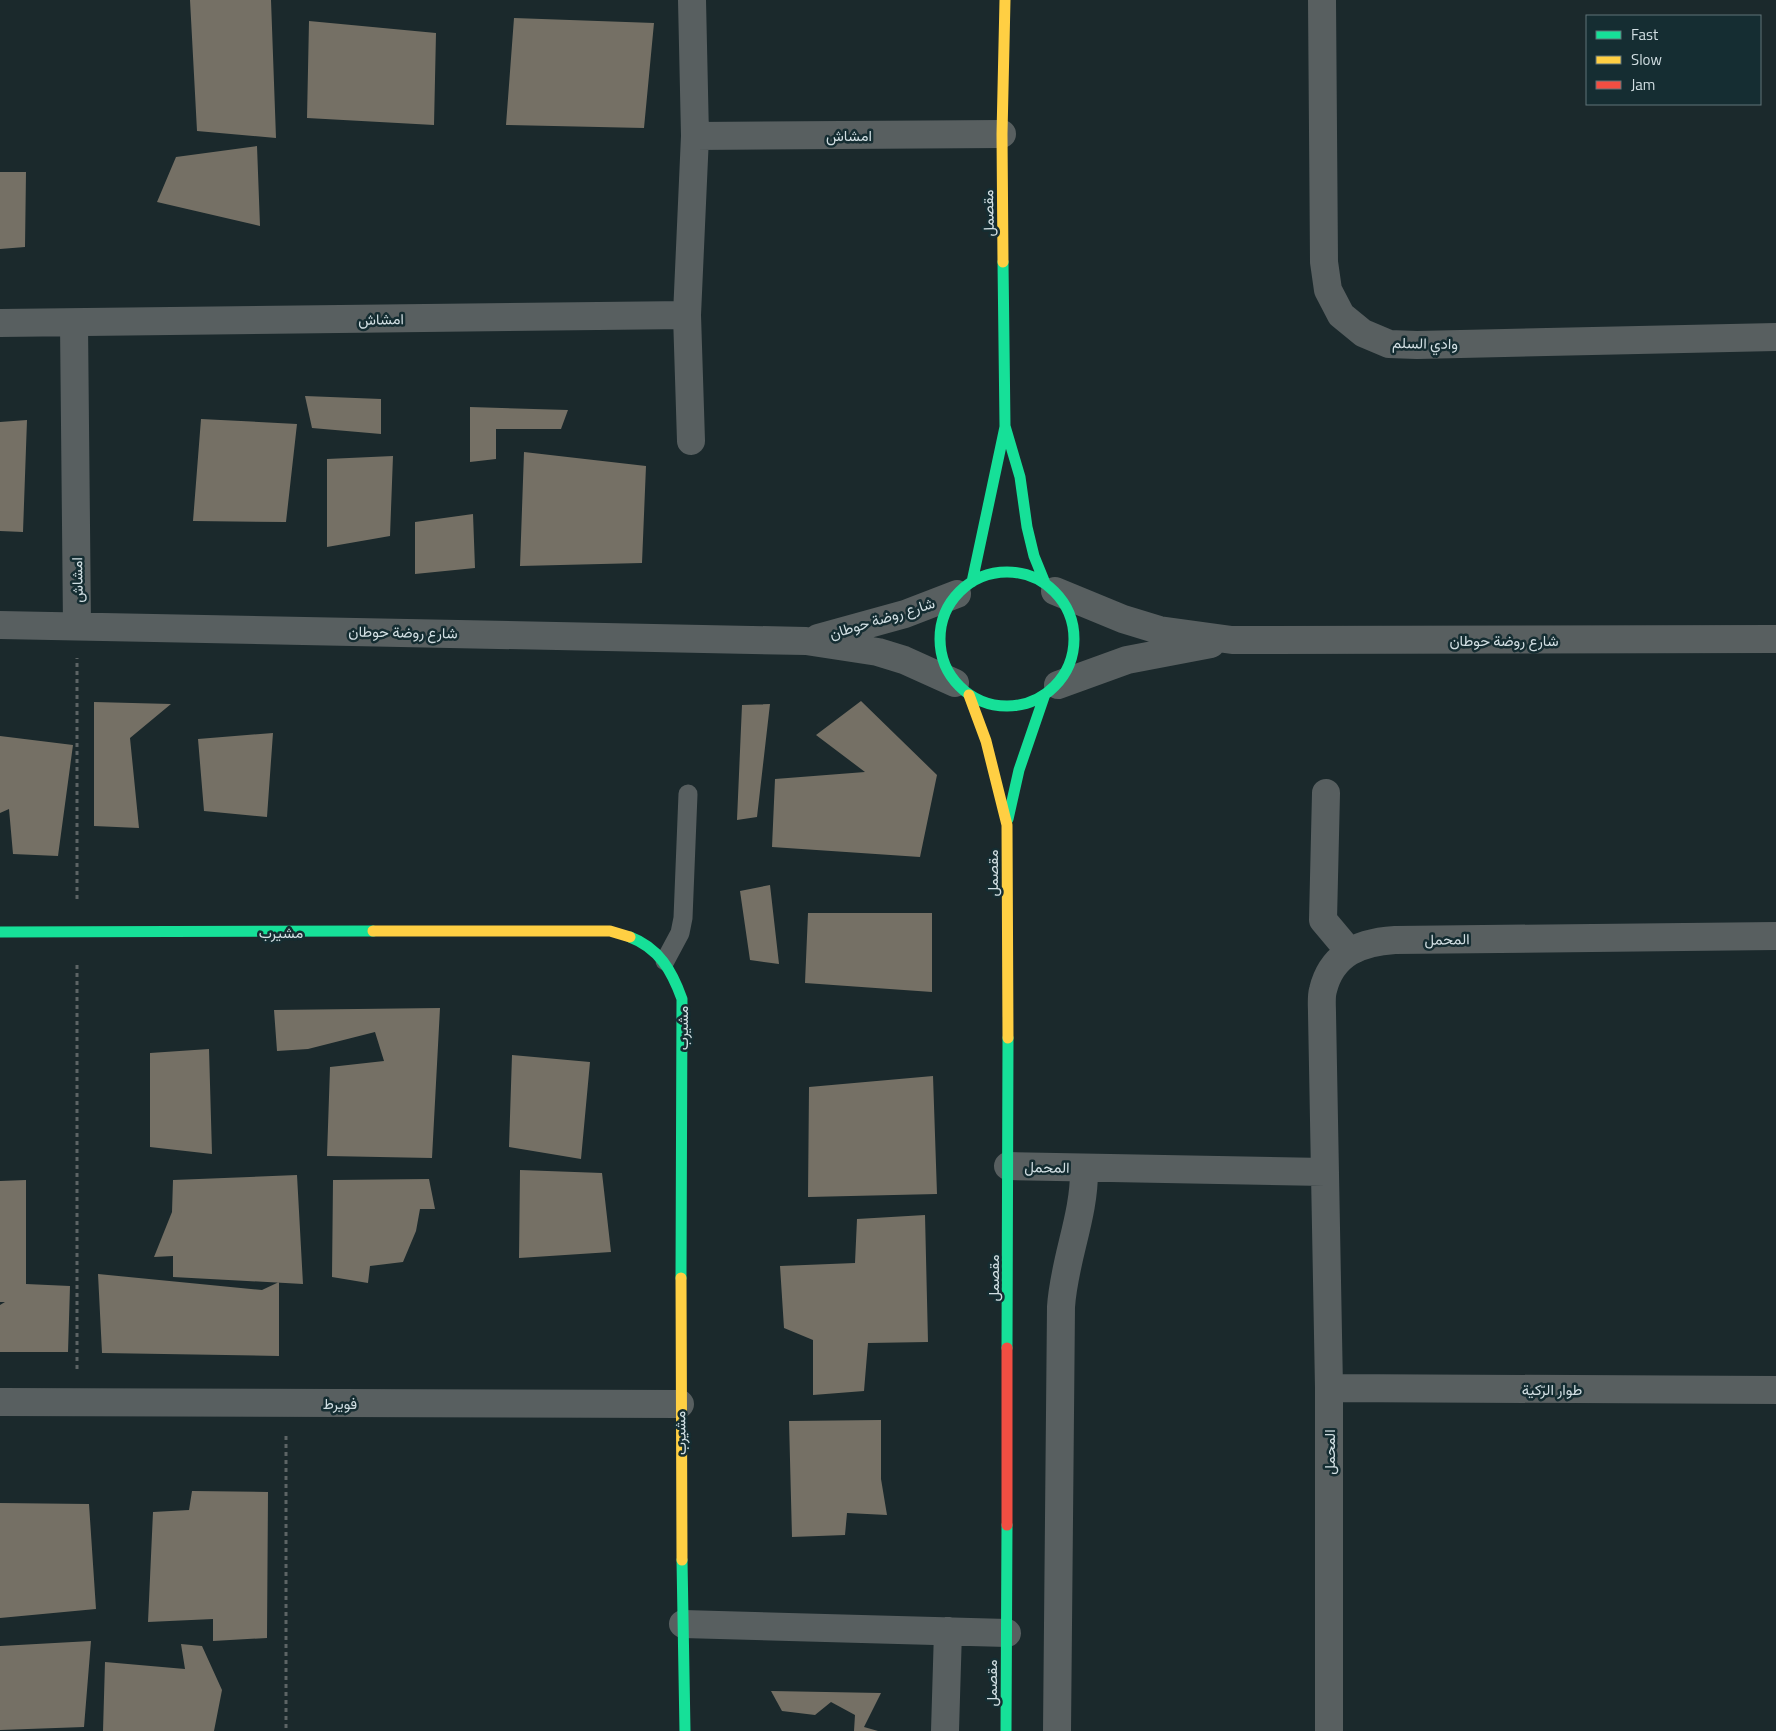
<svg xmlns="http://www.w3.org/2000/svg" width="1776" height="1731" viewBox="0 0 1776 1731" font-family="'Titillium Web',Vazirmatn,sans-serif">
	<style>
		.building { fill: #757065 }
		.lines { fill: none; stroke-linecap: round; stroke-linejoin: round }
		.path { stroke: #5d6465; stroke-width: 3; stroke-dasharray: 4 4; stroke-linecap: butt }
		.lane { stroke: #585f60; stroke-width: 19 }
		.street { stroke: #585f60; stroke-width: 28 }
		.fast { stroke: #16e098; stroke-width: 11 }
		.slow { stroke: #ffcf43; stroke-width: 11 }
		.jam { stroke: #f24e42; stroke-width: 11 }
		.labels { text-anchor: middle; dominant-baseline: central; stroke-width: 5; stroke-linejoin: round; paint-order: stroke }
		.street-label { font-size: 15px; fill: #d1dee2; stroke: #152d32 }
	</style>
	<rect width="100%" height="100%" fill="#1b292c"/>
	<path class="building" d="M190,0H271L276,138L197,131Z
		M514,18L654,23L644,128L506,125Z
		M309,21L436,33L434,125L307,118Z
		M257,146L260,226L157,202L176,157Z
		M0,172H26L25,247L0,249Z
		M305,396L381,399V434L312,428Z
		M470,407L568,410L561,429H496V459L470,462Z
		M201,419L297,424L286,522L193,521Z
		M27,420L23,532L0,531V422Z
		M524,452L646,466L642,563L520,566Z
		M393,456L390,536L327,547V459Z
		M473,514L475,568L415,574V522Z
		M861,701L937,775L920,857L772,847L775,779L865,772L816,735Z
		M94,702L171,704L130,738L139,828L94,826Z
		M770,704L757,817L737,820L742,705Z
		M273,733L267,817L204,811L198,739Z
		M0,736L73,745L58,856L13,854L9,809L0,813Z
		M770,885L779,964L750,960L740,891Z
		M808,913H932V992L805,983Z
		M440,1008L432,1158L327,1156L330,1067L384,1061L375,1032L308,1049L277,1051L274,1010Z
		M209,1049L212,1154L150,1147V1053Z
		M512,1055L590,1062L581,1159L509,1147Z
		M933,1076L937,1194L808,1197L809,1087Z
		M520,1170L602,1173L611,1252L519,1258Z
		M297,1175L303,1284L173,1277V1256L154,1257L172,1212L173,1180Z
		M429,1179L435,1209H420L416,1231L403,1262L370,1266L368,1283L332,1277L333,1180Z
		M26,1180V1284L70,1286L68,1352H0V1305L5,1302H0V1181Z
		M925,1215L928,1342L868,1343L864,1391L813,1395V1340L784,1328L780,1266L855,1263L857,1219Z
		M98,1274L262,1290L279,1282V1356L102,1353Z
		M881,1420V1479L887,1515L847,1513L845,1535L792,1537L789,1421Z
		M192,1491L268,1492L267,1638L213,1641V1619L148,1622L153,1512L189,1510Z
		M0,1503L89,1504L96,1609L0,1618Z
		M91,1641L84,1727L0,1730V1646Z
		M181,1644L202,1646L222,1690L214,1731H103L105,1662L185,1669Z
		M771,1691L881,1693L864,1727L878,1731H854L855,1715L831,1702L815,1715L782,1711Z"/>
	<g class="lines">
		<path class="path" d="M77,899V658
			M77,965V1369
			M286,1436V1731"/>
		<path class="lane" d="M665,961L680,933L683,918L688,794"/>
		<path class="street" d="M1322,0L1324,262L1328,290L1341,315L1363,333L1389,344L1417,345L1776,337
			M695,136L1002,134
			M0,323L687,315
			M74,324L77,625
			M691,441L687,315L695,136L692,0
			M1055,591L1123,619L1159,630L1232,640L1776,639
			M0,625L806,641L878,652L904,660L955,683
			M818,638L905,614L957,594
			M1058,685L1127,660L1211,644
			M1326,793L1323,920L1349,951
			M1008,1166L1325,1172
			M1329,1388L1776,1390
			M0,1402L680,1404
			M683,1624L1007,1633
			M945,1731L948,1631
			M1057,1731L1061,1307C1064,1259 1085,1216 1084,1168
			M1329,1731V1388L1322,1013C1322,1006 1321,997 1323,990C1332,953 1361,942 1395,940L1776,936"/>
		<path class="fast" d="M1003,262L1005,426L1020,477L1027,527L1034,556L1045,583
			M940 639a67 67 0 1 1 134 0a67 67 0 1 1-134 0Z
			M972,582L1005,427
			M1008,819L1019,770L1044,697
			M0,932L373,931
			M630,937C659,948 672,971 682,999L681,1278
			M1007,1348L1008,1038
			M682,1560L685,1731
			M1006,1731L1007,1525"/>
		<path class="slow" d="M1003,262L1002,134L1005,0
			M969,695L986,741L1007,825L1008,1038
			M373,931H610L630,937
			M681,1278L682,1560"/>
		<path class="jam" d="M1007,1525V1348"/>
	</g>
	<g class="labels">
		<g class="street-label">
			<text x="849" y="135">امشاش</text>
			<text transform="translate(988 213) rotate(-91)">مقصمل</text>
			<text transform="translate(381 319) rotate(-1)">امشاش</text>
			<text transform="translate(1425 343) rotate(1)">وادي السلم</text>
			<text transform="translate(77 580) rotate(-91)">امشاش</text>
			<text transform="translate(882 618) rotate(-17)">شارع روضة حوطان</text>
			<text transform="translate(403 632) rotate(1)">شارع روضة حوطان</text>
			<text x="1504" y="640">شارع روضة حوطان</text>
			<text transform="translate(992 873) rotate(-90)">مقصمل</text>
			<text x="281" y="932">مشيرب</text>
			<text transform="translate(1447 939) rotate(-1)">المحمل</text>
			<text transform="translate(682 1028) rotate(-90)">مشيرب</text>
			<text transform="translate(1047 1167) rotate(1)">المحمل</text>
			<text transform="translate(993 1278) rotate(-90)">مقصمل</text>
			<text x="1552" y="1389">طوار الرّكية</text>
			<text x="340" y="1403">فويرط</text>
			<text transform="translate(680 1433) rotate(-91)">مشيرب</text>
			<text transform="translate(1329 1452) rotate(-90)">المحمل</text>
			<text transform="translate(991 1683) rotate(-90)">مقصمل</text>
		</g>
	</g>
	<rect x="1586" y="15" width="175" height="90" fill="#152d32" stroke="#607478"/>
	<rect x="1596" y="31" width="25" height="8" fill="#16e098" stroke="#607478"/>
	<text x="1631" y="40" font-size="15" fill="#d1dee2">Fast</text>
	<rect x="1596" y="56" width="25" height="8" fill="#ffcf43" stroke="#607478"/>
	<text x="1631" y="65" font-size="15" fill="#d1dee2">Slow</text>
	<rect x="1596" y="81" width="25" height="8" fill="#f24e42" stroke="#607478"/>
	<text x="1631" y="90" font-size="15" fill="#d1dee2">Jam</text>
</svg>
